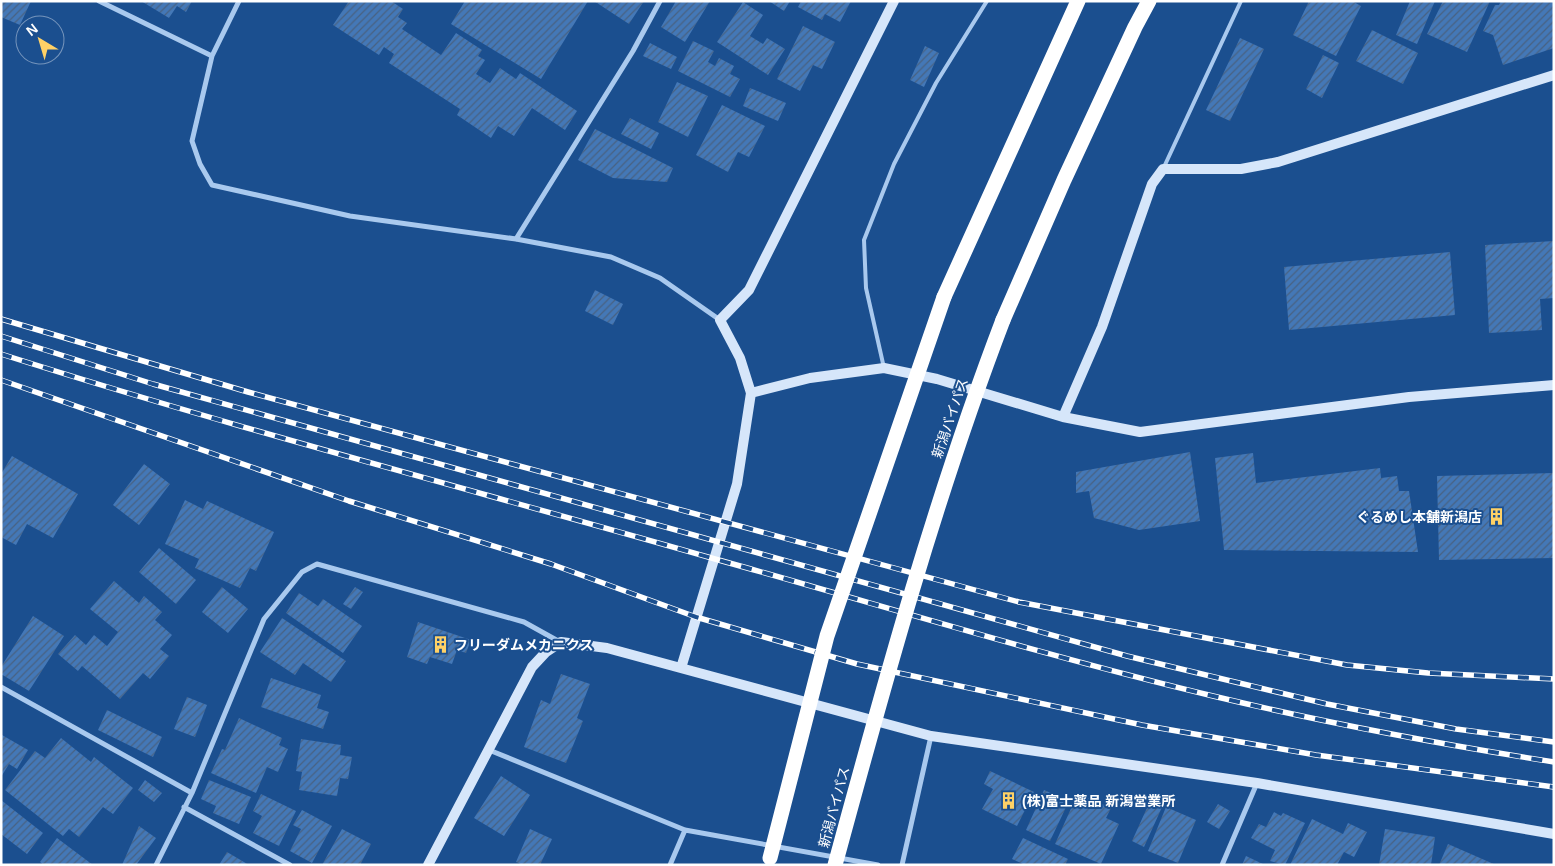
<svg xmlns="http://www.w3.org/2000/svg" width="1555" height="866" viewBox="0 0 1555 866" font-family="Helvetica,'Noto Sans JP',sans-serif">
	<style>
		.building { fill: url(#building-hatch) }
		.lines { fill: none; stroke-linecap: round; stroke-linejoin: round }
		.lane { stroke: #a9c9ee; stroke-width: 4 }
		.street { stroke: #a9c9ee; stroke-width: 5 }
		.secondary { stroke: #d6e6fa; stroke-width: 10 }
		.highway { stroke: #fff; stroke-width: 15 }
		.rail-casing { stroke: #fff; stroke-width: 5.5 }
		.rail { stroke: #1b4f8f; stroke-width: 4; stroke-dasharray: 11; stroke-linecap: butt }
		.highway-bridge { stroke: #fff; stroke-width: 15 }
		.labels { text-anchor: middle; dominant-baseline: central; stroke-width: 4; stroke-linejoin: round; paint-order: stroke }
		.street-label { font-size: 14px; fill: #fff; stroke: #1b4f8f }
		.poi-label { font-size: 14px; font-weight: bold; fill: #fff; stroke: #1b4f8f; text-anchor: start }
	</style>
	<defs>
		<pattern id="building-hatch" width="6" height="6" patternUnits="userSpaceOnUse" patternTransform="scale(1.25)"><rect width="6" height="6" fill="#4478b7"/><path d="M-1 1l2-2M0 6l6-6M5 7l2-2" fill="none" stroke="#486282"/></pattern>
	</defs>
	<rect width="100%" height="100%" fill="#1b4f8f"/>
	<path class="building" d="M1,1H31L20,25L1,17Z
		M141,1H192L186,12L177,6L169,18Z
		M349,1H391L403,9L398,17L407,23L402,29L441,55L456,33L482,50L478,56L485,60L476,74L490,83L500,68L516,79L520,73L577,111L565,130L532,108L514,136L498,126L491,138L457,115L460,109L389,63L394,54L384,47L379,55L333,25Z
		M465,1H588L541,79L451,24Z
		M594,1H644L629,24Z
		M676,1H710L685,42L661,27Z
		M769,1H790L784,11Z
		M801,1H851L840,22L825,14L822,20L798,7Z
		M1309,1H1352L1361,6L1336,56L1293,35Z
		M1410,1H1435L1417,44L1396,35Z
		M1443,1H1490L1467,52L1427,34Z
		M1501,1H1554V48L1503,65L1493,35L1483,31L1495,5H1499Z
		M743,2L763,15L750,36L763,44L767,38L785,49L768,75L717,42Z
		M803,26L835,42L822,69L813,65L800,91L777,79Z
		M1372,30L1418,53L1403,84L1356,61Z
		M1240,38L1264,49L1230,121L1206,110Z
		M693,41L714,51L708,62L715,66L719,58L734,66L730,74L740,79L730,97L678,71Z
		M650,43L677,57L671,69L643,56Z
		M925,46L939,53L924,87L910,80Z
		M1323,55L1339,63L1322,98L1306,89Z
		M677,82L708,96L688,137L658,122Z
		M750,88L786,103L778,121L743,106Z
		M722,105L765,126L749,157L738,152L728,172L696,155Z
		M630,118L659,133L651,149L621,134Z
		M595,129L673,168L667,182L613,178L578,160Z
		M1554,241V298L1540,299L1542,330L1489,333L1485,245Z
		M1450,252L1455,315L1289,330L1284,267Z
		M595,290L623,304L613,325L585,311Z
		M1190,452L1200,521L1139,530L1094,518L1089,491L1076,493V472Z
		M1253,453L1256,483L1380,468L1381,478L1397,476L1399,491H1409L1418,552L1224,550L1215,458Z
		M12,456L78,494L53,538L27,524L16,545L1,537V474Z
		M144,464L170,484L139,525L113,505Z
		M1554,473V558L1439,560L1437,476Z
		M185,500L203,509L207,501L274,532L256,571L250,568L240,588L195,568L199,559L165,544Z
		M159,548L196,580L176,604L139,572Z
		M114,581L139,603L144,596L162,612L155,620L172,635L160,649L169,656L150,679L143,673L120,699L82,666L78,671L58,654L75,635L86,645L94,635L107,646L118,632L90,609Z
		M222,587L248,609L228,633L202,612Z
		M355,587L363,592L351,609L343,604Z
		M299,593L318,606L323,599L362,626L343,653L286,613Z
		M33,616L64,636L29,691L1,674V667Z
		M282,618L346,661L331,682L303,663L295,675L260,652Z
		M418,622L471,640L466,653L457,650L452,664L430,657L427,664L407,657Z
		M561,674L590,684L577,718L583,721L566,763L524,747L541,700L550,704Z
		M271,678L321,695L317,708L329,712L323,729L261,707Z
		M187,697L207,705L195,737L174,729Z
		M107,710L162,737L153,757L98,730Z
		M239,718L282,738L279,745L288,749L278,772L267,767L256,793L211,773L222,749L225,750Z
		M2,735L28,750L17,769L9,764L1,777Z
		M61,738L91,762L94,757L133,788L113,814L103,807L79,837L69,829L63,836L5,790L35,751L45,758Z
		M301,739L341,745L340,755L352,757L348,779L340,778L337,796L299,790L302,772L296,771Z
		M990,771L1034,792L1017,826L982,809L993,789L984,784Z
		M501,776L530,795L504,836L474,818Z
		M145,780L162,793L154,802L138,790Z
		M209,780L251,797L239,824L213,813L216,806L201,799Z
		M1044,790L1069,801L1050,841L1026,830Z
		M1078,793L1111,808L1106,818L1119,824L1101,864L1055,844Z
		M261,794L296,811L279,846L253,833L262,816L253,811Z
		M1151,799L1163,805L1144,847L1132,841Z
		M1,800L43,833L27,854L1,834Z
		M1218,804L1230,811L1219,829L1207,822Z
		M1166,807L1196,820L1178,863L1148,851Z
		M302,810L332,826L312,863L290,851L301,829L293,825Z
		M1274,812L1281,816L1283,813L1305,823L1285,865L1270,861L1275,850L1251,838L1259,824L1266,827Z
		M1312,819L1343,834L1348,823L1367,832L1354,857L1344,852L1337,865H1290Z
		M139,826L156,838L136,865H122Z
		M342,829L371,844L360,865H322Z
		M530,829L552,839L540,865H523L516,862Z
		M1385,829L1435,837L1431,865H1379Z
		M57,838L93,865H44L40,862Z
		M1023,838L1068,859L1065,865H1025L1012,859Z
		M1448,844L1496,865H1439Z
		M227,852L249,865H219Z
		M1246,856L1265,865H1242Z"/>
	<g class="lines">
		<path class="lane" d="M1164,167L1241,1
			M884,368L866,288L864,240L894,164L936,83L987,1"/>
		<path class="street" d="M99,1L212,56
			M239,1L212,56L192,141L200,164L212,185L350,216L516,239L611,257L660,278L720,320
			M516,239L633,51L660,1
			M1,687L192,793
			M489,750L685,830L878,865
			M184,807L290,865
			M156,865L192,793L264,619L302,572L317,564L524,622L560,642
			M670,865L685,830
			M902,865L931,736
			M1222,865L1257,783"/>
		<path class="secondary" d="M751,393L810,378L884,368L937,379L1063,417L1140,432L1409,397L1554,385
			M1063,417L1102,327L1152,184L1163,169H1241L1278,162L1554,75
			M681,668L737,484L751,393L740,358L720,320L749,290L894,1
			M428,865L532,667L546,652L561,642L607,648L931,736L1257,783L1554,834"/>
		<path class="highway" d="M944,297L1078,1
			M1003,320L1064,180L1135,27L1149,1"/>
		<defs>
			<path id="rail" d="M1,319L248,392L1019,602L1347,665L1428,673L1554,679
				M1,336L153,384L1127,656L1327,704L1456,729L1554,742
				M1,354C237,429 477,491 715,559C881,605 1045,656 1213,696C1326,723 1439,744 1554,762
				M1,380L349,501L551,564L696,617L857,664L1142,725L1316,755L1554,787"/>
		</defs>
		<use href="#rail" class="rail-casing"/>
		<use href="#rail" class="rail"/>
		<path class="highway-bridge" d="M770,858L827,636L944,297
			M835,865C885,681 935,498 1003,320"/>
	</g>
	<defs>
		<symbol id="building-bare" viewBox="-9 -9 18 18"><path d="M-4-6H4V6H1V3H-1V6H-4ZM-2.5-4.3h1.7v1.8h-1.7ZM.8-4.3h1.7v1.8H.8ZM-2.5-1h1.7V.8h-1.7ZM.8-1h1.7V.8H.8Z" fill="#ffd166" stroke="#1b4f8f" stroke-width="2.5" paint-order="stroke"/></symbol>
	</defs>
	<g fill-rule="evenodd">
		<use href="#building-bare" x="1484" y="504" width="25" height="25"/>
		<use href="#building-bare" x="428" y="632" width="25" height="25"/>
		<use href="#building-bare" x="996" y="788" width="25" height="25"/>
	</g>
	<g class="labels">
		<g class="street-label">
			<text transform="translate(950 418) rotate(-71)">新潟バイパス</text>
			<text transform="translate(834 807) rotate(-75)">新潟バイパス</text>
		</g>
		<g class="poi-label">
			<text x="1482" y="517" text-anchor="end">ぐるめし本舗新潟店</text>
			<text x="454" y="645">フリーダムメカニクス</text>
			<text x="1022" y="801">(株)富士薬品 新潟営業所</text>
		</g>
	</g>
	<rect width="1555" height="866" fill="none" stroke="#ffffff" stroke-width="5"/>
	<g transform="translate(40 40) rotate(322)"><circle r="24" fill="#1b4f8f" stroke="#7695bc"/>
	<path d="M0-4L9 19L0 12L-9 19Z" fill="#ffd166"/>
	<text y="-8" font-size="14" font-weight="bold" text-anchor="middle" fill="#ffffff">N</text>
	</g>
</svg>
